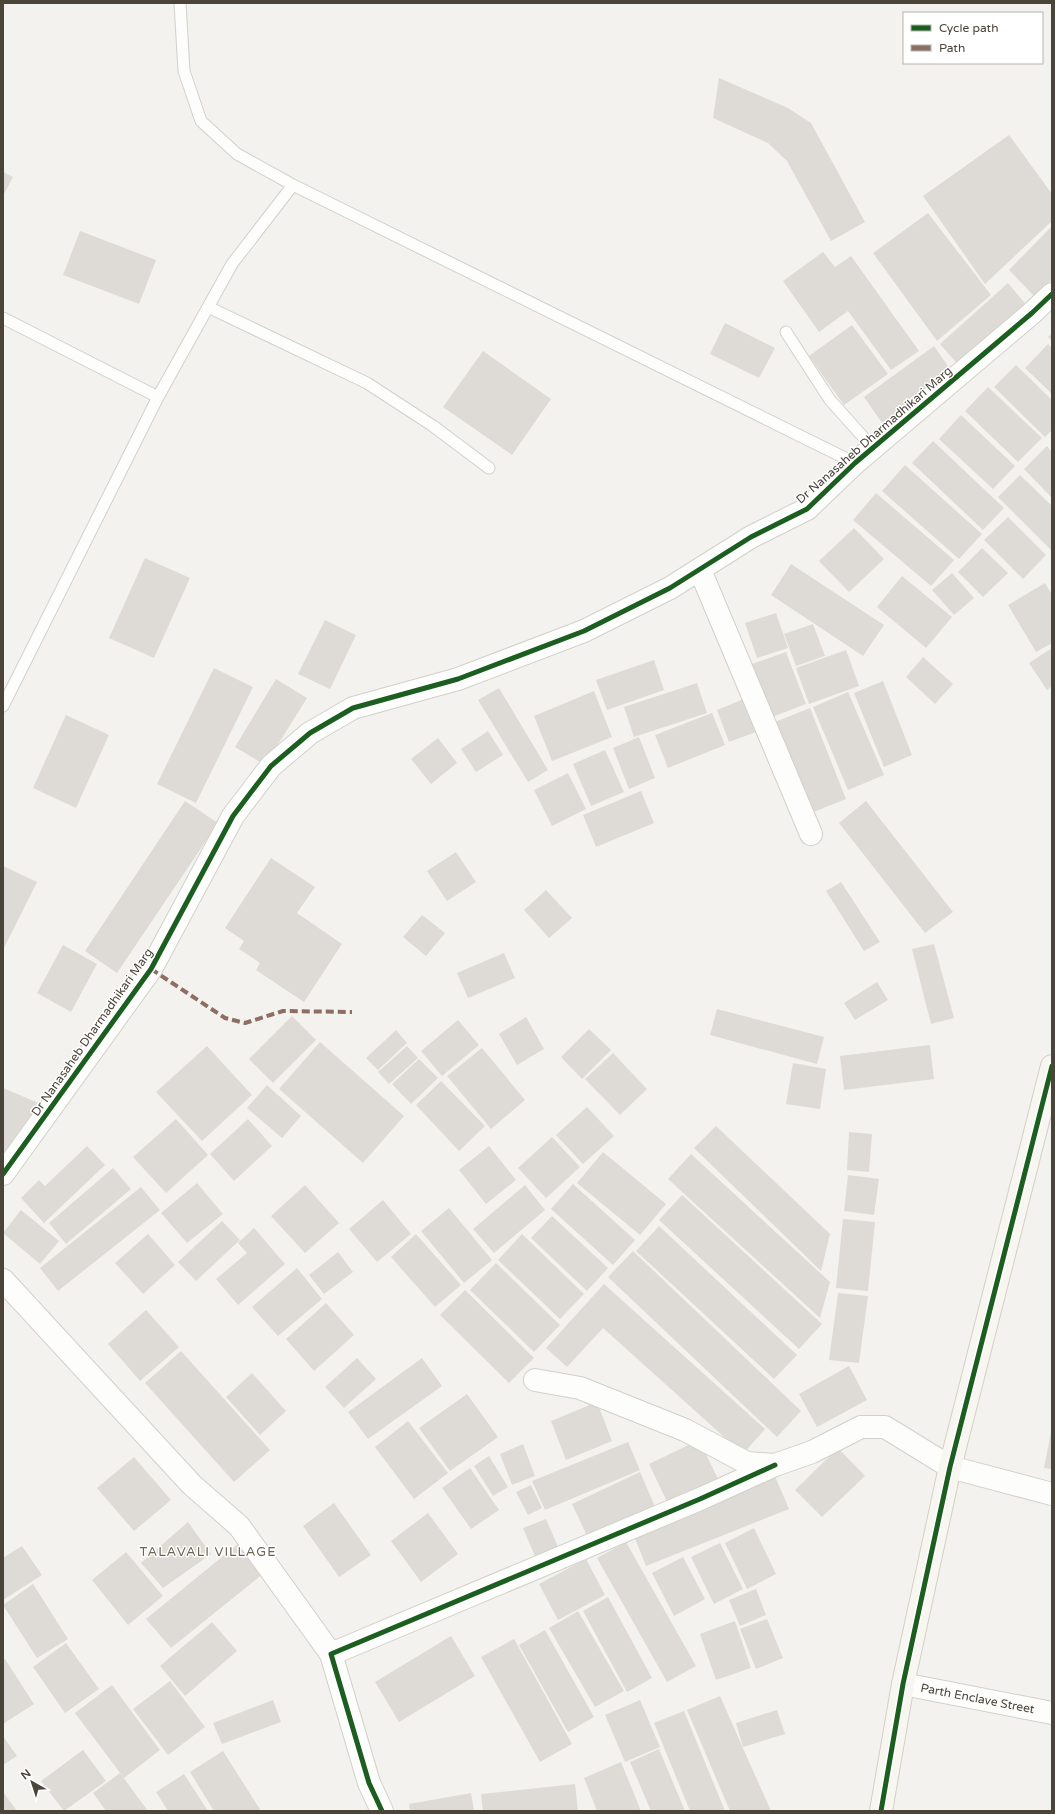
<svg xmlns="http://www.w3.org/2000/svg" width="1055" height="1814" viewBox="0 0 1055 1814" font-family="'Varela Round',sans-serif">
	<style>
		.building { fill: #dedbd6 }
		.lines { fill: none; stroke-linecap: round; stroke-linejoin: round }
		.lane-casing { stroke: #d2d0cb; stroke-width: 13 }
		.street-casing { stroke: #d2d0cb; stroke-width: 24 }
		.secondary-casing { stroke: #d3cfc5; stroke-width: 24 }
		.lane { stroke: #fdfdfc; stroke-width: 11 }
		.street { stroke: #fdfdfc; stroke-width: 22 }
		.secondary { stroke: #f7f6f1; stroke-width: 22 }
		.quiet { stroke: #8d6e63; stroke-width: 4; stroke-dasharray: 8 4; stroke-linecap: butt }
		.cycleway-casing { stroke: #fff; stroke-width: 8 }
		.cycleway { stroke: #1b5e20; stroke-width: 5 }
		.labels { text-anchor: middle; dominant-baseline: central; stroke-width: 3; stroke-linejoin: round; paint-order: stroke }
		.street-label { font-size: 12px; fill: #4b4439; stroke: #fff }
		.neighbourhood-label { font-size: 13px; letter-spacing: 1px; fill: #6e6250; stroke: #fff }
	</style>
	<rect width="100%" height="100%" fill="#f4f2ee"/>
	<path class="building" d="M719,78L788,108L811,123L865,222L831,241L787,161L768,143L713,118Z
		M1009,135L1052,194V221L985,284L923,196Z
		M3,172L13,177L3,196Z
		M928,213L991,295L937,341L873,253Z
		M1052,226V279L1035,297L1009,270Z
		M80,231L156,260L139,304L63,275Z
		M823,252L835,267L851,256L919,351L891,370L848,311L819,332L783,281Z
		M1008,283L1029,308L962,369L940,344Z
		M725,323L775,348L759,378L710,354Z
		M852,325L888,374L844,405L809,356Z
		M1052,333V341L1048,337Z
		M1048,344L1052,348V394L1025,368Z
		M934,346L952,372L882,423L864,397Z
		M483,351L551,399L512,455L443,407Z
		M1016,365L1052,400V430L1045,437L994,387Z
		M988,387L1042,438L1018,462L965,411Z
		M961,415L1015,466L993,489L939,439Z
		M933,441L1004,508L983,530L912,463Z
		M1047,446L1052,452V498L1024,469Z
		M905,465L982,534L959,559L882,491Z
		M1020,475L1052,506V551L998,497Z
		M876,493L954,560L931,586L853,520Z
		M1008,517L1046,555L1023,579L984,540Z
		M854,528L884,559L849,592L819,561Z
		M982,548L1008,573L983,597L958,572Z
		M145,558L190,578L154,658L109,638Z
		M791,564L884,625L863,656L771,595Z
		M952,573L974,598L954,615L932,590Z
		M902,576L952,617L926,648L877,607Z
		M1045,583L1052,595V643L1036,652L1008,605Z
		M776,613L788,648L757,658L745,623Z
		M325,620L356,635L330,689L298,674Z
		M813,624L825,656L796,666L784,634Z
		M1052,648V686L1047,690L1029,663Z
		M846,650L859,686L809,704L796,668Z
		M786,652L806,704L772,717L752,664Z
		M923,657L953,684L935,704L906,677Z
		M654,660L664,690L607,710L596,680Z
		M214,668L253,687L196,803L157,784Z
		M276,679L307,698L265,765L235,747Z
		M883,681L912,755L884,767L854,693Z
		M697,683L707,713L634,737L624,707Z
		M499,688L548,770L528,782L478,700Z
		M594,691L612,737L552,761L534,716Z
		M848,692L884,775L848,790L813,707Z
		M744,699L756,732L729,742L717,710Z
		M810,708L846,799L811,813L775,722Z
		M712,713L725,745L668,768L655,735Z
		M66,715L109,735L76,808L33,788Z
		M488,731L503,755L476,772L461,749Z
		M639,737L655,778L629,789L613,748Z
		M438,738L457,763L431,784L411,759Z
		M605,750L624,792L591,806L573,764Z
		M568,773L586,809L552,826L534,790Z
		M641,791L654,823L596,847L583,815Z
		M185,801L218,823L117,973L85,951Z
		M866,801L953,912L925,933L839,823Z
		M456,852L476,882L447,901L427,871Z
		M271,858L315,887L297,913L342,944L304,1002L256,970L260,963L239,949L244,941L225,928Z
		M3,866L37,882L3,950Z
		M841,882L880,942L864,951L826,891Z
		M546,890L572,918L549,938L524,910Z
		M422,915L445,933L426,956L403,937Z
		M934,944L954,1018L931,1024L912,949Z
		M63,945L97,964L71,1012L37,993Z
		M504,953L515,978L468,998L457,973Z
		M877,982L888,1000L855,1020L844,1003Z
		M717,1009L824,1037L817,1064L710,1035Z
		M292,1016L316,1040L273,1083L249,1059Z
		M526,1017L544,1049L517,1065L499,1034Z
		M458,1020L479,1045L442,1076L421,1051Z
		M589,1029L611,1050L582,1079L561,1057Z
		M396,1030L407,1043L378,1070L366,1058Z
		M320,1042L404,1116L363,1163L279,1089Z
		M930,1045L934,1079L844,1090L840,1056Z
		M207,1046L252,1095L202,1141L156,1092Z
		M407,1046L418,1058L389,1084L378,1072Z
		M482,1048L525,1100L491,1129L447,1076Z
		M613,1053L647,1089L620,1115L585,1079Z
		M419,1059L438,1078L411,1104L392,1084Z
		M793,1063L826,1069L820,1109L786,1104Z
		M441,1081L485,1126L459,1151L416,1105Z
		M267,1085L301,1116L282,1138L247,1108Z
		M3,1088L41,1104L3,1162Z
		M587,1107L614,1136L583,1164L556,1135Z
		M176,1119L208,1155L166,1193L133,1157Z
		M248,1119L272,1146L234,1181L210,1154Z
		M716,1126L830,1234L821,1271L694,1148Z
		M849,1132L872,1134L869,1172L847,1170Z
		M552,1137L580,1167L546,1198L518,1168Z
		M87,1146L105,1165L44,1223L21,1198L39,1180L45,1186Z
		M489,1146L516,1180L486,1204L459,1170Z
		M603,1152L666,1204L640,1235L577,1183Z
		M691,1154L830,1282L820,1318L668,1179Z
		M113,1168L131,1189L66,1244L49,1223Z
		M848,1175L879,1179L874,1215L844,1211Z
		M197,1183L223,1214L187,1243L161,1213Z
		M573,1184L635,1240L613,1265L551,1209Z
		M305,1185L339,1223L305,1253L271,1216Z
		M525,1185L545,1210L494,1253L473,1229Z
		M141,1187L160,1210L58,1291L40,1268Z
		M682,1195L822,1324L799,1349L659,1220Z
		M383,1200L411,1234L377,1262L349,1229Z
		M449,1208L492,1260L464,1283L421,1231Z
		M21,1210L59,1241L40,1264L3,1233Z
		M552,1216L608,1268L587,1291L531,1238Z
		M843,1219L875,1222L868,1291L836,1288Z
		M222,1221L240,1240L196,1281L178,1262Z
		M659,1226L797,1355L774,1379L636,1251Z
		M254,1228L285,1264L238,1305L216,1279L247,1253L238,1243Z
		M148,1234L175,1265L143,1294L115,1263Z
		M416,1234L461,1285L435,1307L391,1257Z
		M522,1234L584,1294L560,1319L498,1260Z
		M633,1251L801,1411L777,1437L608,1277Z
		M338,1252L353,1272L324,1294L309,1275Z
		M496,1263L560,1325L534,1352L470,1290Z
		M297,1268L322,1299L278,1336L252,1307Z
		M604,1284L765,1429L743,1454L603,1328L567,1367L546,1348Z
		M465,1290L534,1358L509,1383L440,1315Z
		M838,1293L868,1296L859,1363L829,1360Z
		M326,1303L354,1335L314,1371L286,1339Z
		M146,1310L179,1347L140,1381L108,1344Z
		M181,1351L270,1450L234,1482L145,1383Z
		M357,1358L376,1379L344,1408L325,1387Z
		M422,1358L442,1386L368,1439L348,1412Z
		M849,1366L867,1400L817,1427L799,1394Z
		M252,1373L286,1411L260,1435L226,1397Z
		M467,1394L498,1437L450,1471L419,1428Z
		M597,1402L612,1441L566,1460L551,1421Z
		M408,1421L448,1473L414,1499L375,1447Z
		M1051,1432H1052V1469L1044,1468Z
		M699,1440L721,1485L671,1510L649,1464Z
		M628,1442L640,1470L545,1510L532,1481Z
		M523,1444L535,1476L512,1485L500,1454Z
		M838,1448L865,1476L822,1517L795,1490Z
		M489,1456L508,1487L493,1496L474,1466Z
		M134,1457L171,1500L134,1531L97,1488Z
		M470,1468L499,1510L471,1529L442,1488Z
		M640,1472L656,1509L589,1540L572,1504Z
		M774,1474L789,1509L646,1566L632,1531Z
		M531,1485L542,1508L528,1515L516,1492Z
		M334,1503L371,1555L339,1577L303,1526Z
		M428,1513L458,1554L421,1582L391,1541Z
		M546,1519L562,1556L539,1566L523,1528Z
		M188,1522L211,1554L163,1588L141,1563Z
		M754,1528L776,1574L747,1589L725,1543Z
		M626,1542L696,1666L667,1682L597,1558Z
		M239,1543L264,1573L171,1648L146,1619Z
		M720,1543L743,1589L714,1604L691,1557Z
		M22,1546L42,1575L3,1600V1558Z
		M126,1552L163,1596L128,1625L92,1580Z
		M683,1557L705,1599L674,1616L652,1573Z
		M586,1559L605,1595L558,1620L539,1584Z
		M33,1584L68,1639L37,1658L3,1605Z
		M756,1589L766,1615L740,1626L729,1600Z
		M608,1597L652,1678L627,1692L583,1611Z
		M578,1611L624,1691L595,1707L549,1628Z
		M767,1619L783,1658L756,1669L740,1629Z
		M735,1621L751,1668L716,1680L700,1634Z
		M212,1622L237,1651L185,1696L160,1666Z
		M545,1630L594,1717L568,1732L519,1645Z
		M451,1636L475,1676L399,1722L375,1682Z
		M514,1639L572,1744L540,1762L481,1657Z
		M66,1643L99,1689L65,1713L33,1667Z
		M5,1659L34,1704L3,1724V1660Z
		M170,1681L205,1727L168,1755L133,1709Z
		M112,1685L160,1750L124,1778L75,1713Z
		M720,1696L742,1746L771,1811H730L687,1710Z
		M273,1700L281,1722L222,1744L213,1723Z
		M640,1700L660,1747L625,1762L605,1715Z
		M777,1710L785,1734L743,1747L736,1723Z
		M684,1711L725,1811H690L654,1723Z
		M3,1736L17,1756L3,1765Z
		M659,1749L685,1811H651L630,1762Z
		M83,1750L106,1781L64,1811L41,1781Z
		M223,1751L261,1811H214L190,1772Z
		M621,1762L641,1811H597L584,1778Z
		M120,1773L148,1811H106L93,1793Z
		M184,1774L208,1811H168L156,1792Z
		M575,1784L578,1811H483L481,1794Z
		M3,1792L17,1811H3Z
		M471,1793L474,1811H410L409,1804Z"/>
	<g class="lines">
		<defs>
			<path id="lane" d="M180,3L184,71L201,121L237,154L293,185L855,463
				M208,307L367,383L433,426L489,468
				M3,318L158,397
				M786,332L830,400L873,448
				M3,706L158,397L232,264L293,185"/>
			<g id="street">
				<path d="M700,570L811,834"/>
				<path d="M3,1174L151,969L233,816L271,766L310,733L353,708L458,679L584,631L670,588L751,537L807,509L855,463L1032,313L1052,294"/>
				<path d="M3,1280L192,1485L239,1526L331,1654"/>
				<path d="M535,1380L580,1388L685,1430L747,1463L775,1465L812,1452L861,1427H885L950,1467L1052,1494"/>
				<path id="s1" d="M903,1684L1052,1713"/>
				<path d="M382,1811L369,1783L331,1654L700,1499L775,1465"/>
			</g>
			<path id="secondary" d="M881,1811L903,1684L950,1467L1052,1066"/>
		</defs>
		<use href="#lane" class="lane-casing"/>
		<use href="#street" class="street-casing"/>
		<use href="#secondary" class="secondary-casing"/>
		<use href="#lane" class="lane"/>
		<use href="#street" class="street"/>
		<use href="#secondary" class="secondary"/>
		<path class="quiet" d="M151,969L225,1018L245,1023L283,1011L352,1012"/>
		<defs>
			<path id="cycleway" d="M3,1174L151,969L233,816L271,766L310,733L353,708L458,679L584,631L670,588L751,537L807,509L855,463L1032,313L1052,294
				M382,1811L369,1783L331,1654L700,1499L775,1465
				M881,1811L903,1684L950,1467L1052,1066"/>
		</defs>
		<use href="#cycleway" class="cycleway-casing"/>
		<use href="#cycleway" class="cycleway"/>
	</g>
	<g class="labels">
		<g class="street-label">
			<text transform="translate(874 435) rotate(-41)">Dr Nanasaheb Dharmadhikari Marg</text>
			<text transform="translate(92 1032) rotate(-55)">Dr Nanasaheb Dharmadhikari Marg</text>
			<text stroke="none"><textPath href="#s1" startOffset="76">Parth Enclave Street</textPath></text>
		</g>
		<g class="neighbourhood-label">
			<text x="208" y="1552">TALAVALI VILLAGE</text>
		</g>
	</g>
	<rect width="1055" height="1814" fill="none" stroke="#4b4439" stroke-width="8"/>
	<rect x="903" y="12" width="140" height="52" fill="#ffffff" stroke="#b7b4b0"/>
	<rect x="911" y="25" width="20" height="6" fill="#1b5e20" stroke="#b7b4b0"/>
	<text x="939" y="32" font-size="12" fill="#4b4439">Cycle path</text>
	<rect x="911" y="45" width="20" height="6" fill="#8d6e63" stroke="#b7b4b0"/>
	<text x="939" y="52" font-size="12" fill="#4b4439">Path</text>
	<g transform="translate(32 1782) rotate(321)" stroke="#ffffff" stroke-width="3" paint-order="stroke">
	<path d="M0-3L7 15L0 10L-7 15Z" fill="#4b4439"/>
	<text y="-6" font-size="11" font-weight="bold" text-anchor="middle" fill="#4b4439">N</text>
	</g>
</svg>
